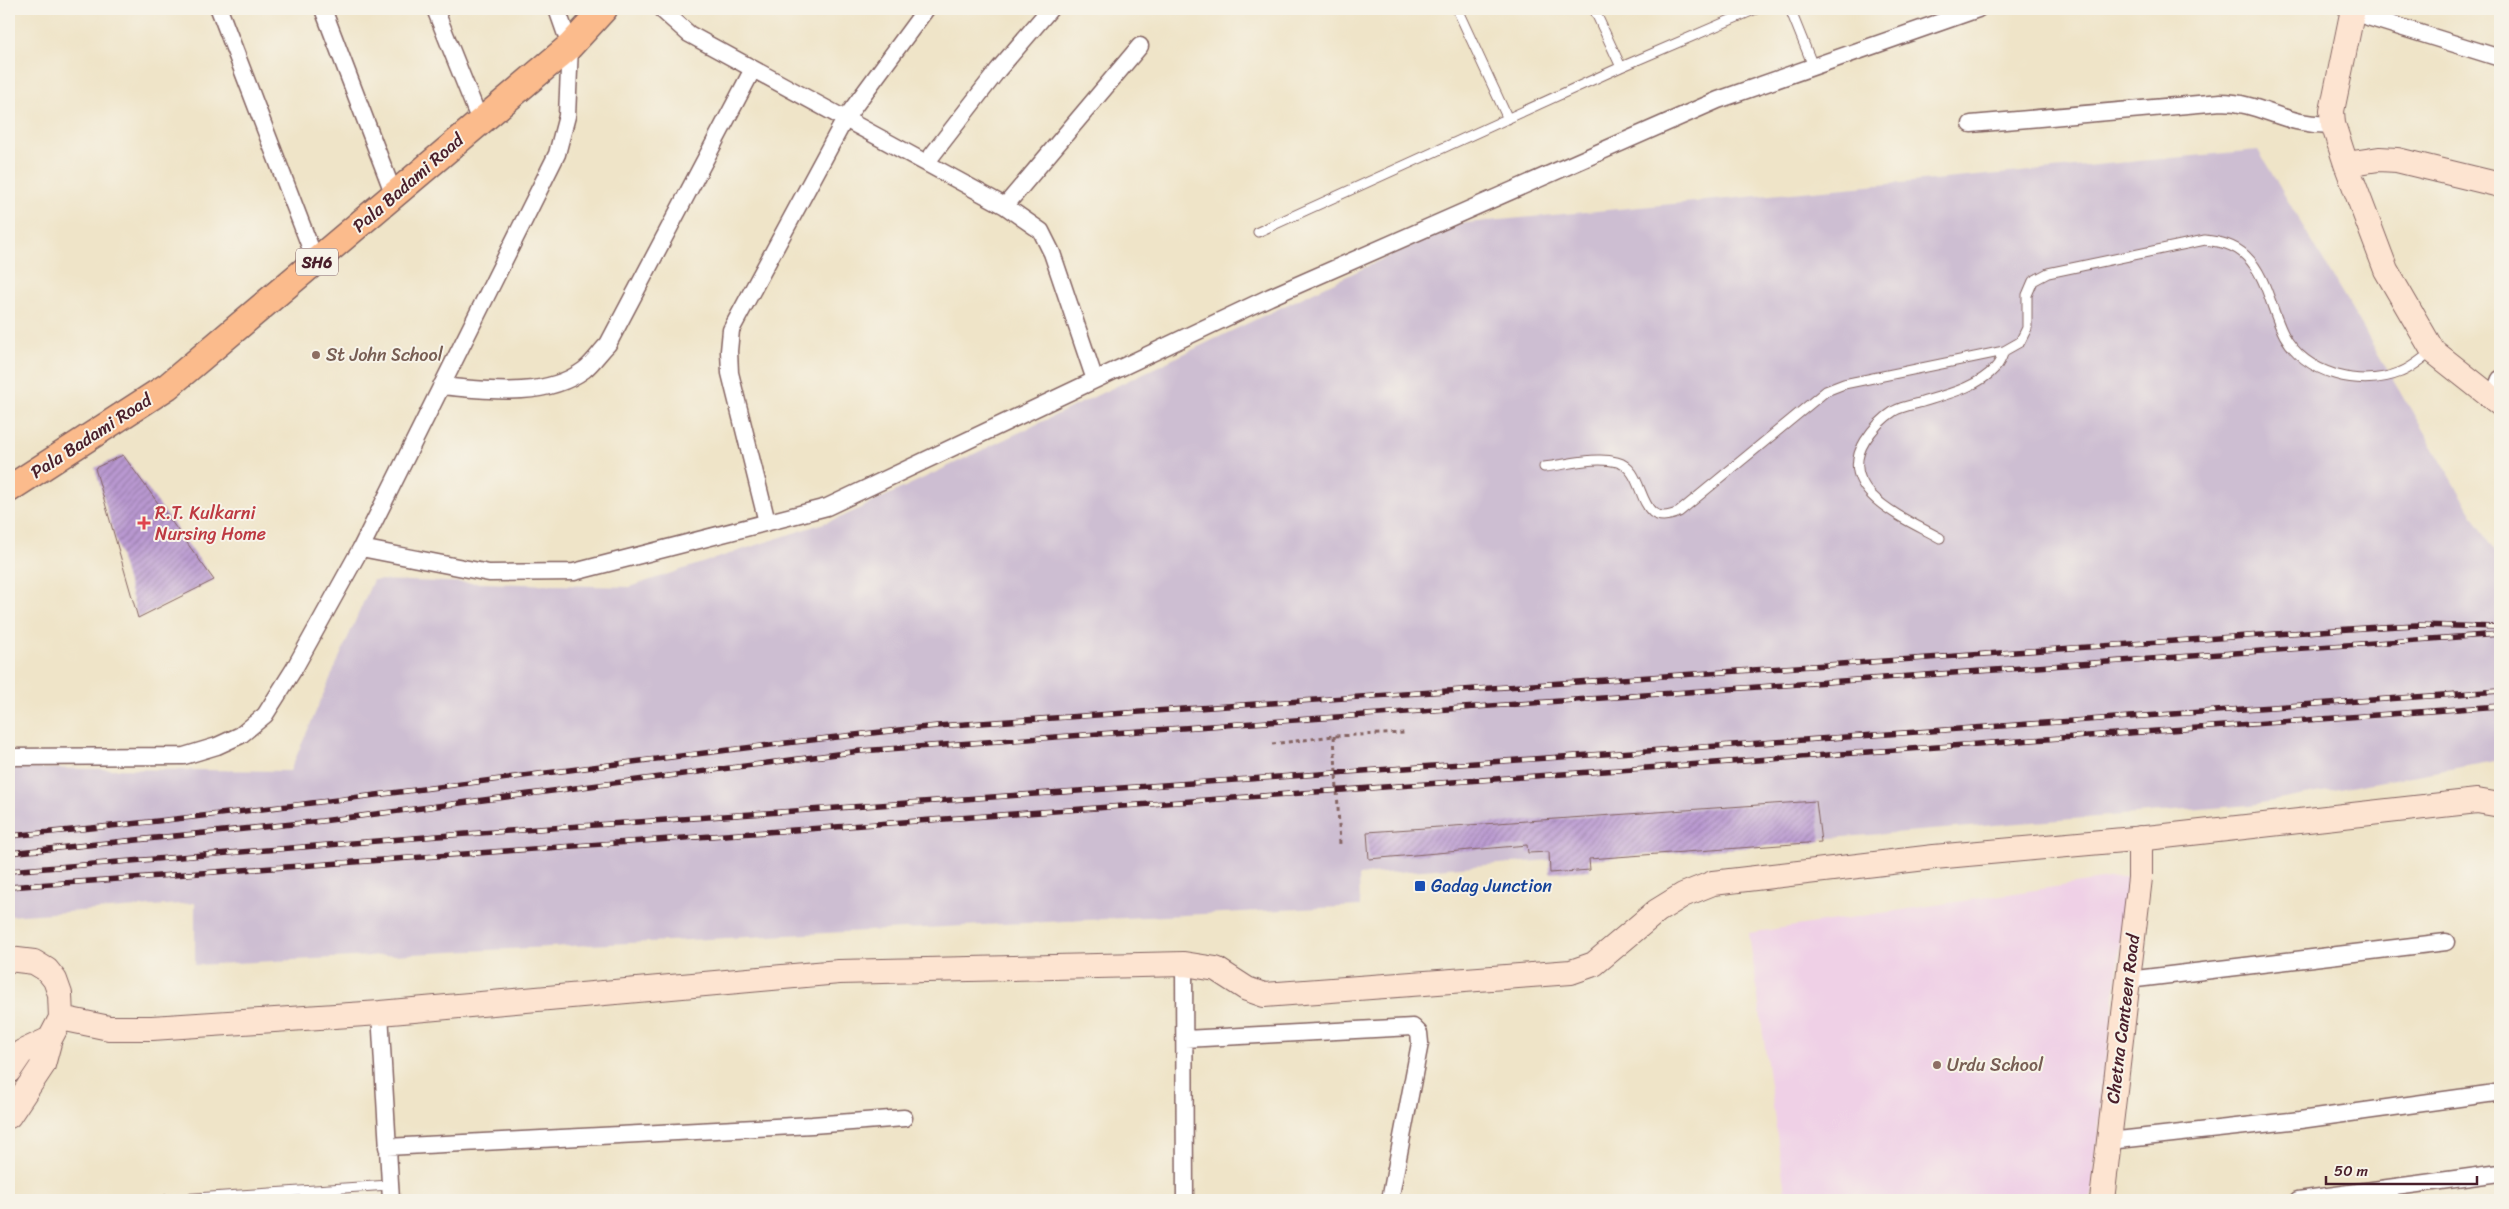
<svg xmlns="http://www.w3.org/2000/svg" width="2509" height="1209" viewBox="0 0 2509 1209" font-family="Sriracha,sans-serif">
	<style>
		.built { fill: #efd0e6 }
		.railway { fill: #cdbed2 }
		.building { fill: url(#building-hatch) }
		.lines { fill: none; stroke-linecap: round; stroke-linejoin: round }
		.lane-casing { stroke: #846462; stroke-width: 11 }
		.street-casing { stroke: #846462; stroke-width: 19 }
		.secondary-casing { stroke: #846462; stroke-width: 26 }
		.primary-casing { stroke: #846462; stroke-width: 29 }
		.path { stroke: #846462; stroke-width: 3; stroke-dasharray: 4 4; stroke-linecap: butt }
		.lane { stroke: #fff; stroke-width: 9 }
		.street { stroke: #fff; stroke-width: 16 }
		.secondary { stroke: #fde4d1; stroke-width: 24 }
		.primary { stroke: #fbbb8c; stroke-width: 26 }
		.rail-casing { stroke: #4a1f2b; stroke-width: 5.5 }
		.rail { stroke: #f7f3e8; stroke-width: 4; stroke-dasharray: 11; stroke-linecap: butt }
		.education-dot { fill: #8d6e63; stroke: #f7f3e8; stroke-width: 2 }
		.health-dot { fill: #e0444e; stroke: #f7f3e8; stroke-width: 2 }
		.transit-dot { fill: #1a4fb4; stroke: #f7f3e8; stroke-width: 2 }
		.labels { text-anchor: middle; dominant-baseline: central; stroke-width: 4; stroke-linejoin: round; paint-order: stroke }
		.shield { fill: #f7f3e8; stroke: #7e5f64; stroke-width: 1 }
		.shield-label { font-size: 16px; font-weight: bold; fill: #4a1f2b }
		.street-label { font-size: 18px; fill: #4a1f2b; stroke: #f7f3e8 }
		.education-label { font-size: 18px; fill: #785e54; stroke: #f7f3e8; text-anchor: start }
		.health-label { font-size: 18px; fill: #be3a42; stroke: #f7f3e8; text-anchor: start }
		.transit-label { font-size: 18px; fill: #164399; stroke: #f7f3e8; text-anchor: start }
	</style>
	<defs>
		<pattern id="building-hatch" width="6" height="6" patternUnits="userSpaceOnUse" patternTransform="scale(1.25)"><rect width="6" height="6" fill="#b999d1"/><path d="M-1 1l2-2M0 6l6-6M5 7l2-2" fill="none" stroke="#987caa"/></pattern>
	</defs>
	<rect width="100%" height="100%" fill="#f7f3e8"/>
	<filter id="ink" filterUnits="userSpaceOnUse"><feTurbulence type="fractalNoise" baseFrequency=".02" numOctaves="2"/><feDisplacementMap in="SourceGraphic" scale="10" xChannelSelector="R" yChannelSelector="G"/><feConvolveMatrix kernelMatrix="1 2 1 2 8 2 1 2 1" color-interpolation-filters="sRGB"/></filter>
	<filter id="wash" filterUnits="userSpaceOnUse"><feTurbulence type="fractalNoise" baseFrequency=".0096" numOctaves="4" result="noise"/><feDisplacementMap in="SourceGraphic" scale="20" xChannelSelector="R" yChannelSelector="G"/><feGaussianBlur stdDeviation="1.12" result="paint"/><feColorMatrix in="noise" values="0 0 0 0 0 0 0 0 0 0 0 0 0 0 0 0 0 1.4 0 .05"/><feComposite in="paint" operator="in"/></filter>
	<g filter="url(#wash)">
		<rect width="100%" height="100%" fill="#efe4c8"/>
		<path class="built" d="M2128,876L2091,1197L2066,1200H1786L1749,933Z"/>
		<path class="railway" d="M2258,150L2500,561V760L2250,805L1359,875L1360,906L195,965V903L9,916V768L290,771L373,580L629,587L842,517L1456,224Z"/>
		<g id="blocks">
			<path class="building" d="M123,455L214,580L138,618L95,468Z
				M1816,801L1821,842L1589,859L1590,870L1550,873L1549,852L1528,853L1527,845L1369,859L1367,832Z"/>
		</g>
	</g>
	<g filter="url(#ink)">
		<use href="#blocks" fill-opacity="0" stroke="#846462" stroke-width="1"/>
		<g class="lines">
			<defs>
				<path id="lane" d="M1457,9L1508,119
					M1594,9L1621,67
					M1790,9L1813,66
					M1258,232L1621,67L1756,9
					M1544,467C1566,465 1595,456 1617,462C1649,470 1634,532 1679,512L1826,391L1844,384L2004,351L2020,342L2027,328V295L2033,281L2048,273L2205,240C2220,242 2234,244 2246,256C2267,276 2271,310 2284,335C2306,375 2361,388 2401,372C2412,368 2423,358 2433,351
					M1940,538C1906,519 1834,491 1865,441C1872,430 1883,418 1894,411C1901,407 1911,405 1919,403C1944,395 1977,388 1995,368C1999,364 2002,357 2004,351
					M166,1200L389,1185"/>
				<path id="street" d="M219,9L316,262
					M323,9L394,195
					M435,9L480,121
					M661,9L689,34L1005,206L1041,231L1052,253L1095,380
					M2352,12L2500,58
					M1971,124L2221,102C2262,102 2287,128 2333,124
					M926,163L998,70L1050,9
					M1005,206L1140,46
					M441,386C486,390 545,399 584,370C593,363 600,352 608,344L753,69
					M2492,399L2500,379
					M767,522L730,373L729,351L731,330L845,119L926,9
					M361,548L489,573L574,572L827,507L1270,297L1718,100L1978,9
					M9,757L184,756L217,746L241,735L265,715L294,669L361,548L557,154L567,116L570,46L557,9
					M1184,964L1185,1200
					M2128,980L2446,942
					M380,1013L391,1200
					M1185,1039L1413,1027L1419,1033L1420,1043L1390,1200
					M2109,1141L2300,1120L2495,1093
					M387,1147L812,1125L904,1118
					M2298,1200L2500,1173"/>
				<path id="secondary" d="M2353,9L2332,111L2333,124L2346,164L2386,270L2433,351L2500,404
					M2346,164L2379,159L2397,160L2500,185
					M9,959L34,962L47,970L55,980L60,994L61,1018L50,1039L43,1065L9,1116
					M61,1018L109,1028H152L380,1013L839,972L1184,964L1216,969L1247,989L1264,995L1571,972L1594,964L1657,911L1683,895L1713,883L1934,857L2156,837L2477,801L2500,805
					M9,1071L22,1052L50,1039
					M2102,1200L2140,878V838"/>
				<path id="primary" d="M9,489L168,386L570,46L604,9"/>
			</defs>
			<use href="#lane" class="lane-casing"/>
			<use href="#street" class="street-casing"/>
			<use href="#secondary" class="secondary-casing"/>
			<use href="#primary" class="primary-casing"/>
			<path class="path" d="M1334,736L1340,844
				M1272,744L1334,736L1406,733"/>
			<use href="#lane" class="lane"/>
			<use href="#street" class="street"/>
			<use href="#secondary" class="secondary"/>
			<use href="#primary" class="primary"/>
			<defs>
				<path id="rail" d="M9,836C319,808 627,758 937,726L2364,628L2416,625L2500,627
					M9,853L322,821L860,751L2500,634
					M9,871L438,836L2500,691
					M9,887L2500,706"/>
			</defs>
			<use href="#rail" class="rail-casing"/>
			<use href="#rail" class="rail"/>
		</g>
	</g>
	<g class="education-dot">
		<circle cx="316" cy="355" r="5"/>
		<circle cx="1937" cy="1065" r="5"/>
	</g>
	<path class="health-dot" d="M141.5 515.5h5v5h5v5h-5v5h-5v-5h-5v-5h5z"/>
	<rect class="transit-dot" x="1414" y="880" width="12" height="12" rx="2.5"/>
	<g class="labels">
		<rect class="shield" x="296" y="248.5" width="42" height="27" rx="4"/>
		<g class="shield-label">
			<text x="317" y="262">SH6</text>
		</g>
		<g class="street-label">
			<text transform="translate(408 183) rotate(-41)">Pala Badami Road</text>
			<text transform="translate(91 436) rotate(-33)">Pala Badami Road</text>
			<text transform="translate(2123 1019) rotate(-83)">Chetna Canteen Road</text>
		</g>
		<g class="education-label">
			<text x="326" y="355">St John School</text>
			<text x="1947" y="1065">Urdu School</text>
		</g>
		<g class="health-label">
			<text x="155" y="513">R.T. Kulkarni<tspan x="155" dy="21">Nursing Home</tspan></text>
		</g>
		<g class="transit-label">
			<text x="1431" y="886">Gadag Junction</text>
		</g>
	</g>
	<rect width="2509" height="1209" fill="none" stroke="#f7f3e8" stroke-width="30"/>
	<path d="M2326 1176v8h151v-8" fill="none" stroke="#4a1f2b" stroke-width="2.5"/>
	<text x="2334" y="1176" font-size="15" fill="#4a1f2b" stroke="#f7f3e8" stroke-width="4" paint-order="stroke">50 m</text>
</svg>
